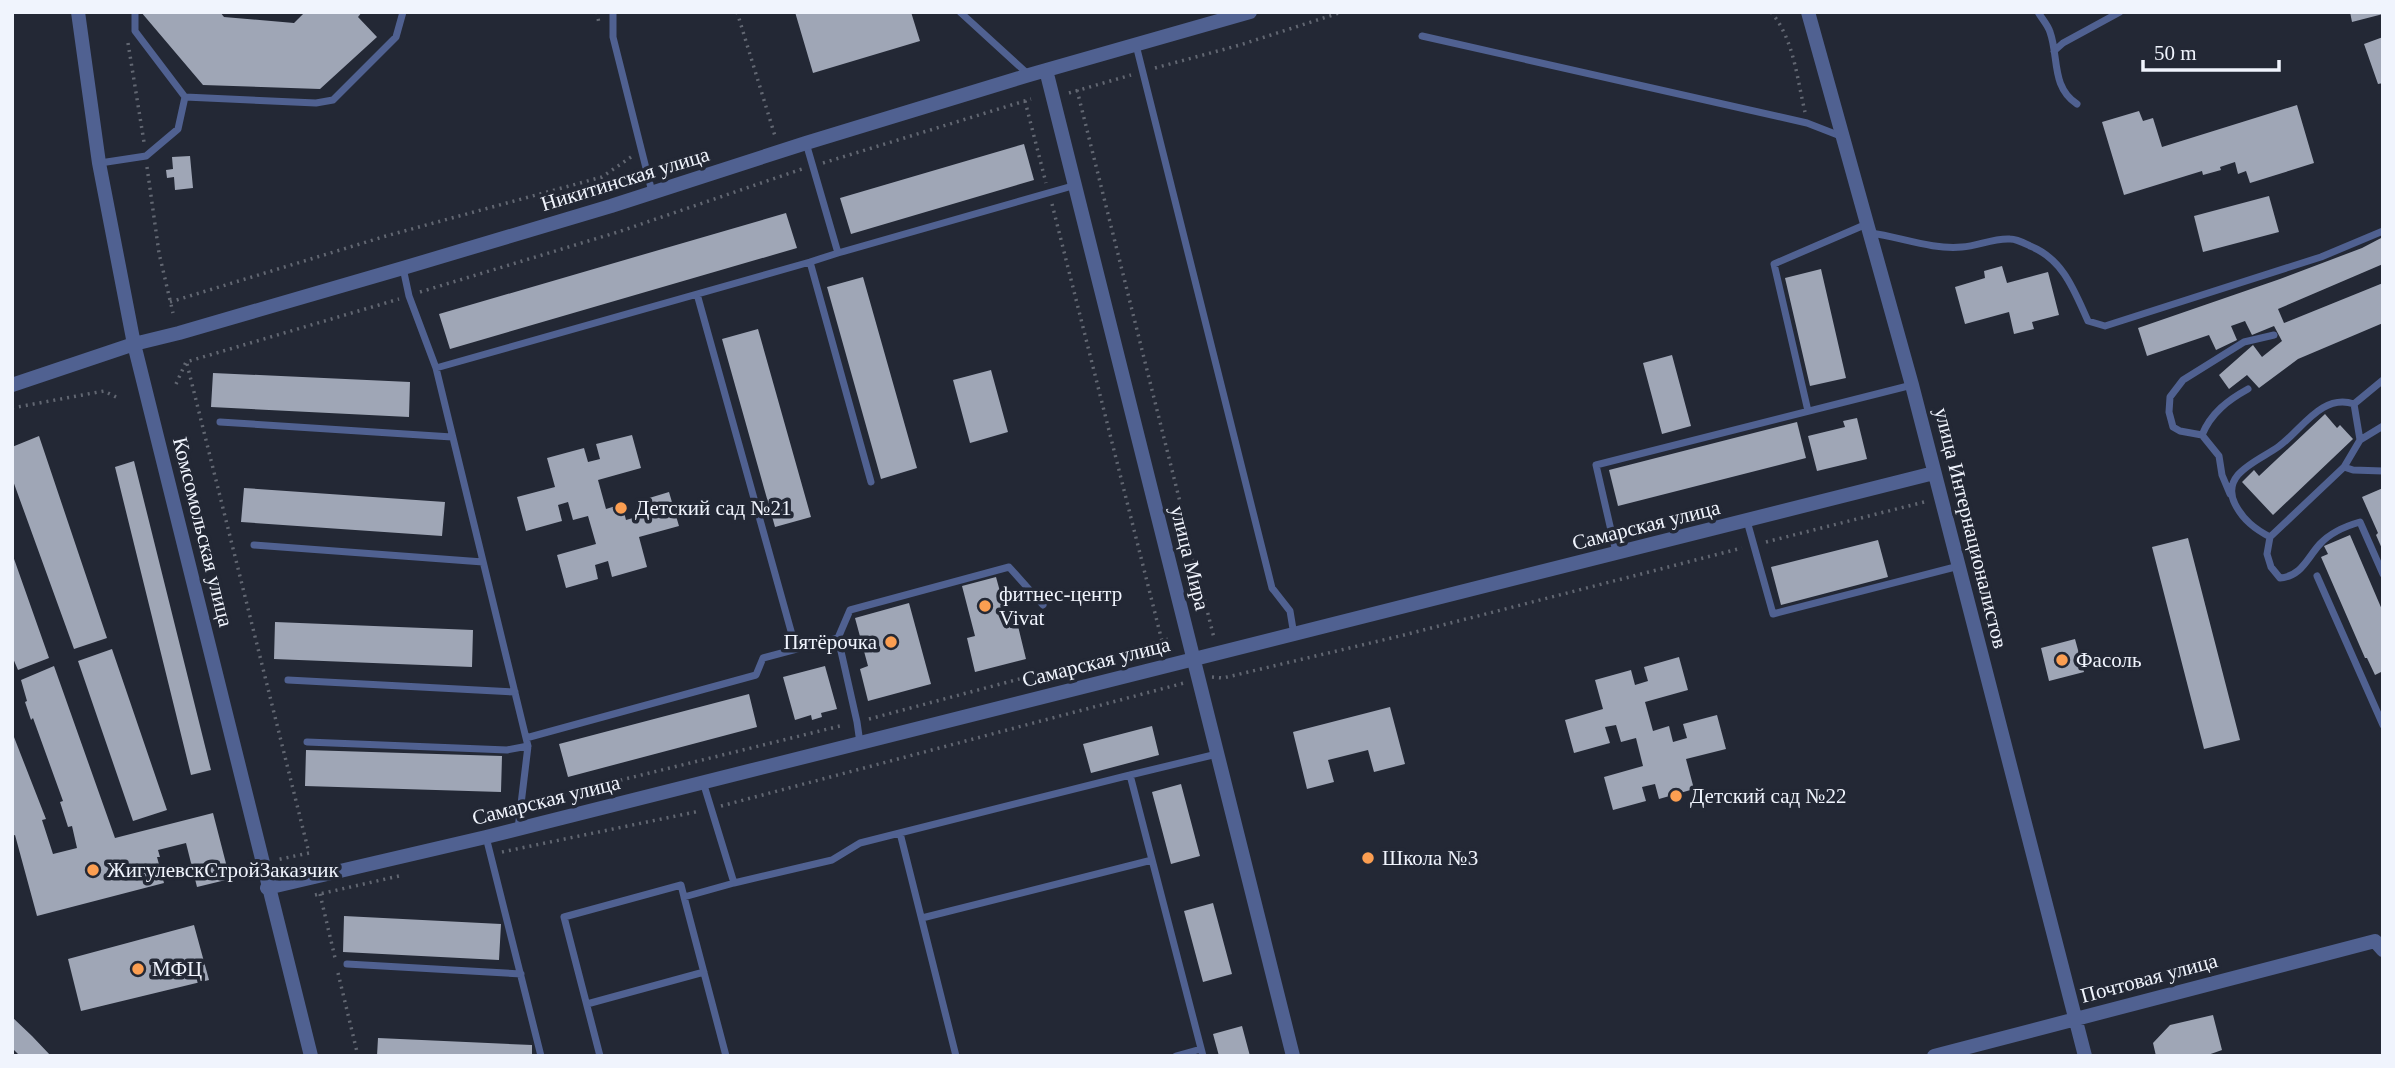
<svg xmlns="http://www.w3.org/2000/svg" width="2395" height="1068" viewBox="0 0 2395 1068" font-family="Georgia,serif">
	<style>
		.building { fill: #9fa6b6 }
		.lines { fill: none; stroke-linecap: round; stroke-linejoin: round }
		.path { stroke: #626772; stroke-width: 3.5; stroke-dasharray: 2 5; stroke-linecap: butt }
		.service { stroke: #506191; stroke-width: 7 }
		.minor { stroke: #506191; stroke-width: 14 }
		.poi-dot { fill: #fb9e51; stroke: #232835; stroke-width: 2.5 }
		.labels { text-anchor: middle; dominant-baseline: central; stroke-width: 7; stroke-linejoin: round; paint-order: stroke }
		.street-label { font-size: 21px; fill: #f0f4fd; stroke: #232835 }
		.poi-label { font-size: 21px; fill: #f0f4fd; stroke: #232835; text-anchor: start }
	</style>
	<rect width="100%" height="100%" fill="#232835"/>
	<path class="building" d="M141,12H220L224,17L294,23L305,12H362L358,17L377,37L320,89L203,85Z
		M795,12H911L920,41L813,73Z
		M2350,12H2383V14L2352,22Z
		M2383,37V83L2378,84L2364,44Z
		M2297,105L2314,163L2250,183L2246,171L2238,174L2235,162L2220,167L2221,170L2203,175L2202,171L2124,195L2102,122L2139,111L2143,121L2153,118L2162,147Z
		M1024,144L1034,180L851,234L840,198Z
		M190,156L193,188L175,190L174,177L167,178L166,170L173,169L172,157Z
		M2269,196L2279,232L2203,252L2194,216Z
		M786,213L797,248L450,349L439,314Z
		M2383,237V264L2278,309L2284,323L2383,283V323L2298,359L2259,388L2247,375L2229,389L2219,375L2253,345L2262,357L2282,341L2274,326L2252,335L2245,321L2231,326L2237,340L2216,350L2209,335L2147,356L2138,328L2280,279L2362,248Z
		M2002,266L2007,283L2048,272L2059,315L2032,322L2034,329L2014,334L2009,312L1965,324L1955,287L1985,278L1984,271Z
		M1821,269L1846,378L1810,386L1785,278Z
		M863,277L917,468L881,479L827,287Z
		M758,329L811,517L775,527L722,339Z
		M1672,355L1691,426L1662,434L1643,363Z
		M991,370L1008,432L970,443L953,380Z
		M213,373L410,382L409,417L211,407Z
		M2325,414L2337,428L2340,425L2353,439L2273,515L2242,482L2254,470L2259,476Z
		M1857,418L1867,459L1817,471L1808,436L1845,427L1843,421Z
		M1797,422L1806,458L1618,506L1609,470Z
		M632,435L641,468L598,480L606,509L622,504L626,520L640,516L636,502L669,492L679,526L639,537L647,567L612,577L608,561L595,565L598,579L566,588L557,555L596,544L588,516L573,520L568,502L558,505L562,521L526,531L517,497L555,487L547,458L584,448L588,462L600,459L596,444Z
		M39,436L107,638L74,649L12,478V447Z
		M134,461L211,770L191,775L115,467Z
		M244,488L445,502L442,536L241,522Z
		M2383,488V551L2376,535L2378,533L2362,497Z
		M2350,535L2383,612V671L2375,675L2367,658H2365L2321,557L2328,554L2324,546Z
		M2188,538L2240,740L2204,749L2152,547Z
		M1878,540L1888,577L1781,605L1771,567Z
		M13,556L49,658L18,670L12,656Z
		M996,577L1010,628L1018,626L1026,659L975,672L967,638L975,636L962,586Z
		M909,603L931,684L868,701L860,669L868,666L855,618Z
		M275,622L473,630L472,667L274,659Z
		M2075,639L2084,672L2049,681L2041,648Z
		M112,649L167,810L133,821L78,661Z
		M1679,657L1688,690L1645,702L1653,731L1669,726L1673,742L1687,738L1683,724L1717,715L1726,749L1686,759L1694,789L1659,799L1655,784L1642,787L1646,801L1613,810L1604,777L1643,766L1636,738L1621,742L1616,725L1605,727L1610,743L1574,753L1565,720L1603,709L1595,680L1631,670L1635,685L1648,681L1644,667Z
		M54,666L115,838L213,813L230,879L197,887L186,843L158,850L160,857H157L164,883L37,916L15,835L12,836V732L46,819L42,820L53,854L77,848L72,826L68,827L60,802L63,801L33,718L31,720L25,702L27,701L21,680Z
		M825,666L837,709L821,713L822,717L812,720L811,715L795,720L783,677Z
		M749,694L757,727L568,777L559,744Z
		M1390,707L1405,764L1374,772L1368,750L1328,760L1334,782L1307,789L1293,732Z
		M1152,726L1159,755L1091,773L1083,744Z
		M306,750L502,756L501,792L305,786Z
		M1181,784L1200,856L1171,864L1152,792Z
		M1213,903L1232,974L1203,982L1184,911Z
		M344,916L501,924L499,960L343,952Z
		M194,925L209,980L81,1011L68,959Z
		M2213,1015L2222,1050L2205,1056H2156L2153,1043L2170,1025Z
		M12,1017L32,1036L51,1056H20L12,1048Z
		M1242,1026L1250,1056H1219L1213,1034Z
		M378,1038L532,1045V1056H377Z"/>
	<g class="lines">
		<path class="path" d="M597,12L599,24
			M737,12L775,136
			M1771,12C1794,39 1797,79 1805,112
			M128,43L144,142
			M1155,68L1240,45L1342,12
			M1077,90L1214,638
			M1069,93L1131,75
			M1025,101L1046,183
			M823,163L1031,99
			M147,167L159,253L173,313
			M1052,204L1162,641L1172,638
			M420,292L618,232L802,169
			M170,302L386,236L602,177L631,157
			M187,364L309,853L276,860
			M176,384L186,362L399,299
			M12,408L104,391L120,399
			M1766,542L1928,501
			M1212,677L1223,678L1404,635L1742,548
			M869,719L1162,641L1164,651
			M532,802L844,725
			M721,806L1184,683
			M502,852L700,811
			M320,894L336,962
			M315,895L399,876
			M338,973L358,1056"/>
		<path class="service" d="M135,12V31L185,97L316,103L333,100L396,37L403,12
			M613,12V37L652,192
			M960,12L1029,75
			M2038,12C2042,19 2048,25 2050,32C2059,57 2051,87 2077,104
			M1422,36L1807,123L1843,137
			M1136,45L1272,588L1290,611L1294,635
			M2054,51L2063,43L2120,12
			M806,143L838,253L810,262L871,482
			M100,163L146,156L178,129L185,97
			M1871,233C1900,237 1933,250 1962,247C1978,246 1993,238 2010,239C2017,239 2024,243 2030,246C2063,259 2074,290 2088,321L2105,326L2321,257L2383,231
			M838,253L1076,185
			M403,268L409,296L436,368L526,738
			M697,294L796,649
			M436,368L810,262
			M2354,404L2360,440
			M1808,411L1774,264L1869,223
			M220,422L452,437
			M2202,435L2180,431L2173,427L2169,412L2170,397L2183,380L2244,342L2274,335
			M2344,467L2360,440L2383,426
			M2383,471L2353,470L2344,467L2270,537L2267,554L2271,567L2280,578C2302,576 2307,558 2320,544C2330,533 2346,526 2360,522L2383,574
			M2230,494L2222,475L2219,456L2202,435C2211,413 2228,400 2248,389
			M1747,521L1773,614L1959,566
			M2270,537C2255,529 2243,520 2235,504C2220,474 2258,461 2278,447C2301,431 2321,393 2354,404L2383,380
			M254,545L483,562
			M1616,552L1596,465L1912,385
			M2317,576L2383,725
			M838,638L850,610L1009,567L1043,605
			M288,680L515,692
			M307,742L507,750L528,746
			M518,829L528,746L526,738L756,675L763,658L838,638L857,722L860,743
			M900,833L956,1056
			M486,837L541,1056
			M734,883L832,860L860,843L1130,775
			M684,897L726,1056
			M922,918L1152,860
			M347,964L521,974
			M587,1004L704,972
			M600,1056L564,917L681,885L684,897L734,883L703,782
			M1176,1056L1201,1049
			M1203,1056L1130,775L1217,754"/>
		<path class="minor" d="M78,12L99,163L134,344L311,1056
			M1808,12L1912,385L2085,1056
			M1046,70L1293,1056
			M12,385L134,344L179,333L403,268L611,206L806,143L1029,75L1250,12
			M267,888L486,837L1934,473
			M1934,1056L2375,941L2383,950"/>
	</g>
	<g class="poi-dot">
		<circle cx="621" cy="508" r="7"/>
		<circle cx="985" cy="606" r="7"/>
		<circle cx="891" cy="642" r="7"/>
		<circle cx="2062" cy="660" r="7"/>
		<circle cx="1676" cy="796" r="7"/>
		<circle cx="1368" cy="858" r="7"/>
		<circle cx="93" cy="870" r="7"/>
		<circle cx="138" cy="969" r="7"/>
	</g>
	<g class="labels">
		<g class="street-label">
			<text transform="translate(625 179) rotate(-17)">Никитинская улица</text>
			<text transform="translate(1646 525) rotate(-14)">Самарская улица</text>
			<text transform="translate(1971 528) rotate(76)">улица Интернационалистов</text>
			<text transform="translate(203 532) rotate(76)">Комсомольская улица</text>
			<text transform="translate(1190 558) rotate(76)">улица Мира</text>
			<text transform="translate(1096 662) rotate(-14)">Самарская улица</text>
			<text transform="translate(546 800) rotate(-14)">Самарская улица</text>
			<text transform="translate(2149 978) rotate(-15)">Почтовая улица</text>
		</g>
		<g class="poi-label">
			<text x="635" y="508">Детский сад №21</text>
			<text x="999" y="594">фитнес-центр<tspan x="999" dy="24">Vivat</tspan></text>
			<text x="877" y="642" text-anchor="end">Пятёрочка</text>
			<text x="2076" y="660">Фасоль</text>
			<text x="1690" y="796">Детский сад №22</text>
			<text x="1382" y="858">Школа №3</text>
			<text x="107" y="870">ЖигулевскСтройЗаказчик</text>
			<text x="152" y="969">МФЦ</text>
		</g>
	</g>
	<rect width="2395" height="1068" fill="none" stroke="#f0f4fd" stroke-width="28"/>
	<path d="M2143 60v10h136v-10" fill="none" stroke="#f0f4fd" stroke-width="3.5"/>
	<text x="2154" y="60" font-size="21" fill="#f0f4fd" stroke="#232835" stroke-width="5" paint-order="stroke">50 m</text>
</svg>
